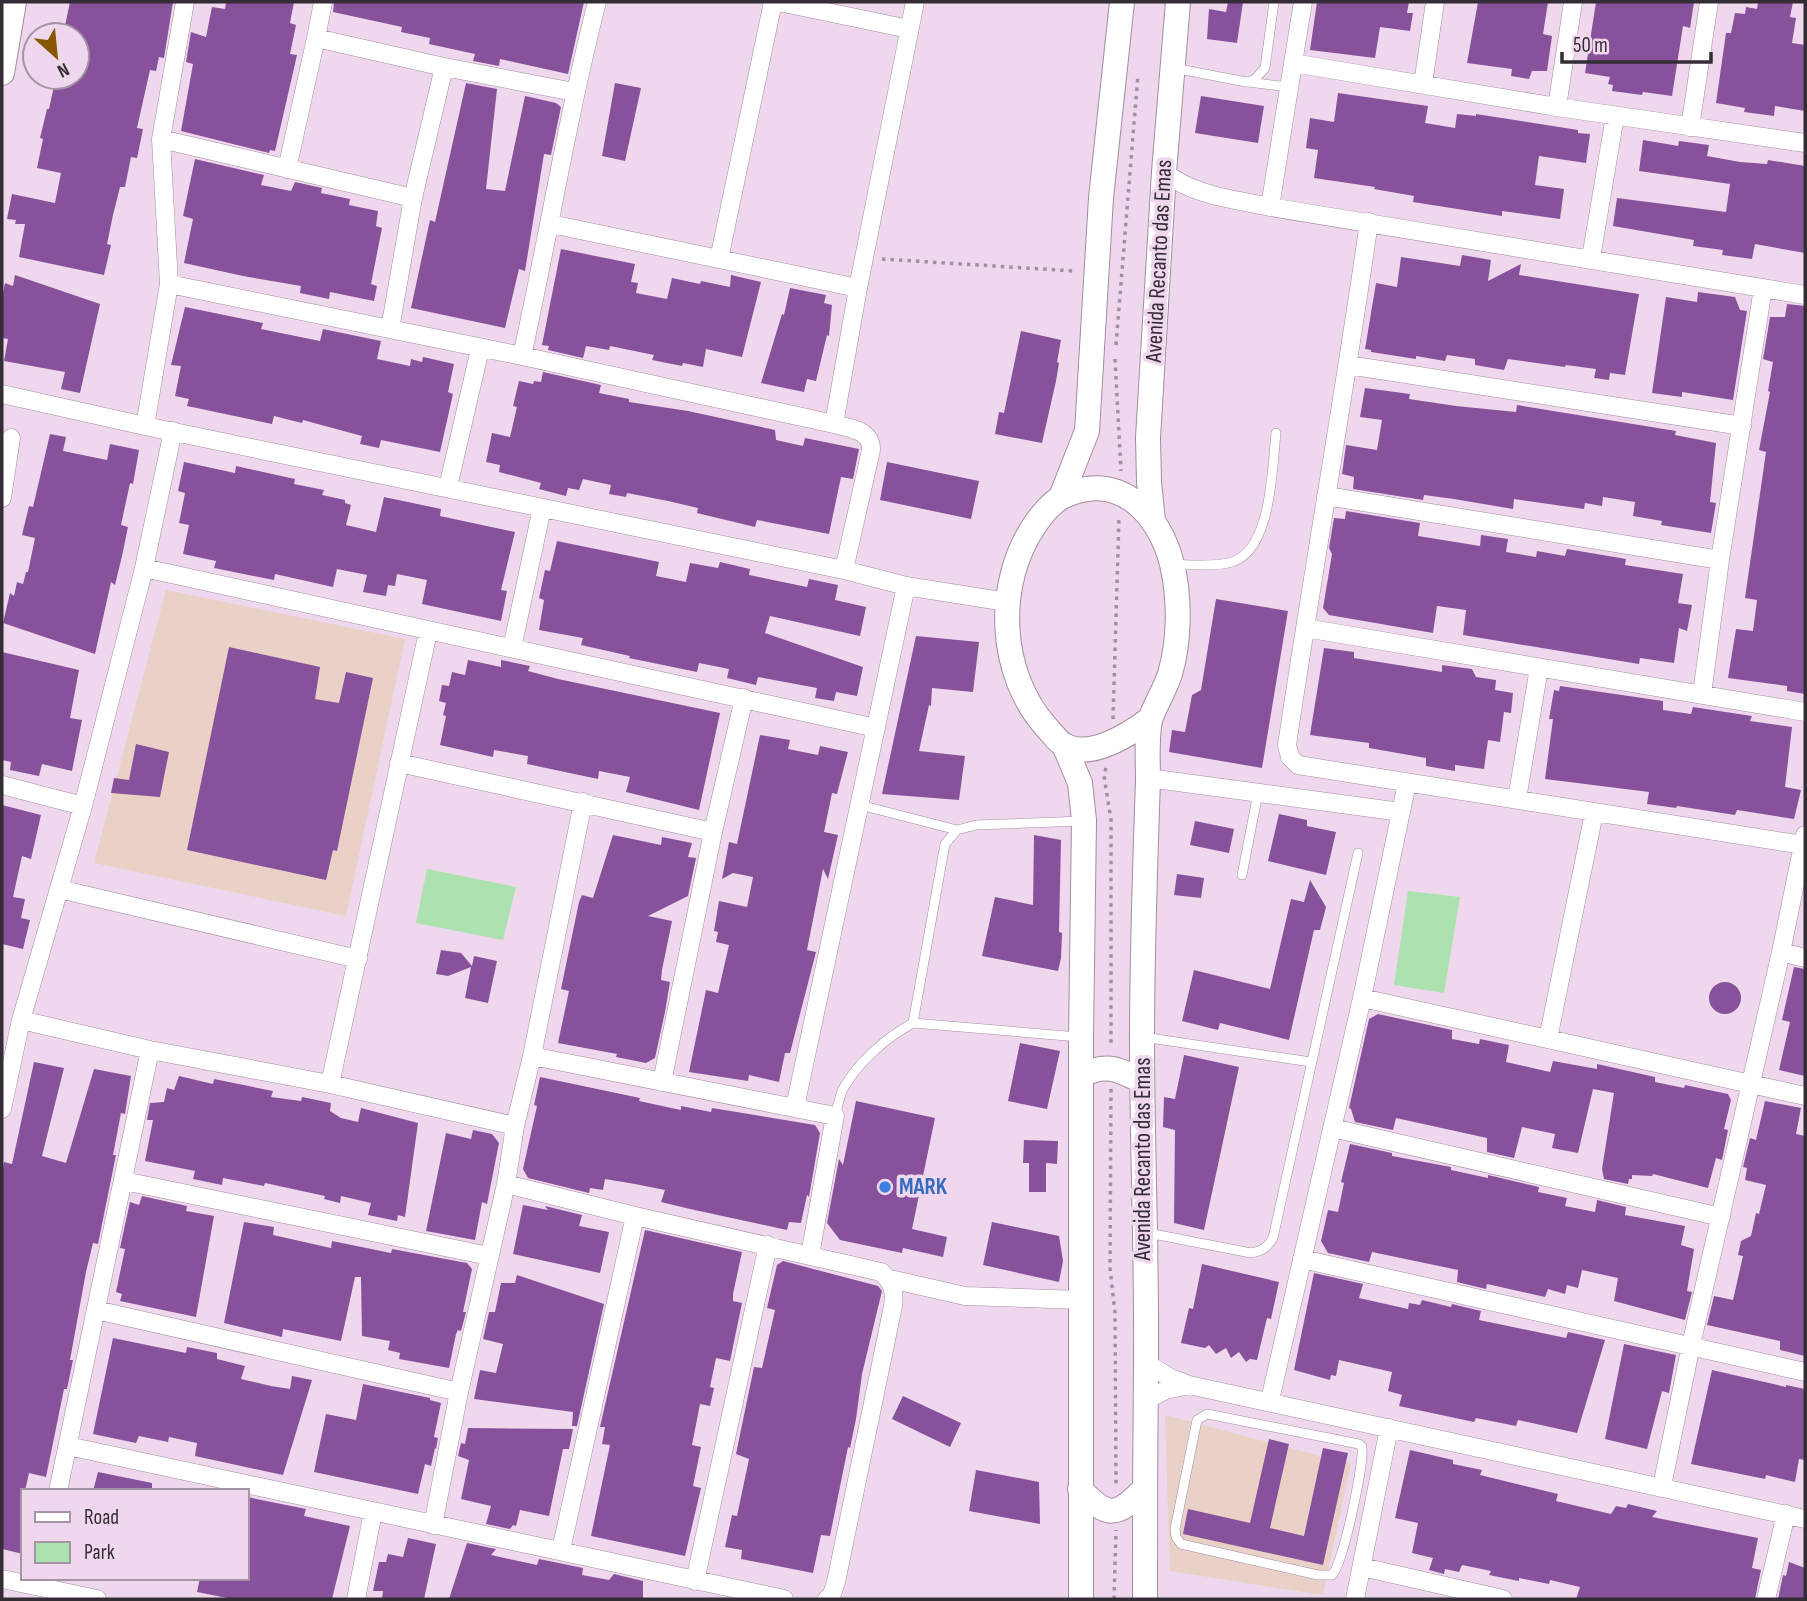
<svg xmlns="http://www.w3.org/2000/svg" width="1807" height="1601" viewBox="0 0 1807 1601" font-family="'Sofia Sans Condensed',sans-serif">
	<style>
		.education { fill: #e9d1c7 }
		.green { fill: #ace1b0 }
		.building { fill: #88519c }
		.lines { fill: none; stroke-linecap: round; stroke-linejoin: round }
		.lane-casing { stroke: #a28da0; stroke-width: 10 }
		.street-casing { stroke: #a28da0; stroke-width: 19 }
		.secondary-casing { stroke: #a28da0; stroke-width: 26 }
		.path { stroke: #a190a0; stroke-width: 3.5; stroke-dasharray: 3.5 5; stroke-linecap: butt }
		.lane { stroke: #fff; stroke-width: 9 }
		.street { stroke: #fff; stroke-width: 18 }
		.secondary { stroke: #fff; stroke-width: 24 }
		.shop-dot { fill: #3f7fe0; stroke: #efd8ed; stroke-width: 2.5 }
		.labels { text-anchor: middle; dominant-baseline: central; stroke-width: 7; stroke-linejoin: round; paint-order: stroke }
		.street-label { font-size: 23px; fill: #352d35; stroke: #efd8ed }
		.shop-label { font-size: 23px; font-weight: bold; fill: #366cbe; stroke: #efd8ed; text-anchor: start }
	</style>
	<rect width="100%" height="100%" fill="#efd8ed"/>
	<path class="education" d="M166,590L405,639L346,916L94,863Z
		M1165,1415L1351,1464L1323,1595L1170,1571Z"/>
	<path class="green" d="M427,869L516,887L503,940L416,923Z
		M1408,891L1460,897L1444,993L1394,985Z"/>
	<path class="building" d="M70,2H173L164,58L159,57L156,71L150,70L137,128L143,129L137,158L131,157L125,187H120L113,215L107,244L111,245L104,275L19,257L25,224H15L16,220L7,219L12,194L55,203L61,173L37,168L43,139L40,138L47,109H49L56,77H77V35H63Z
		M226,2H294L290,23L296,25L290,54L297,55L275,151L270,150L269,153L181,131L193,64L186,62L191,32L206,37L212,7L225,9Z
		M334,2H584L568,74L500,59L499,66L473,61L475,54L429,44L430,38L401,32L402,27L333,12Z
		M1228,2H1243L1237,43L1207,39L1209,9L1226,12Z
		M1317,2H1409L1407,13H1413L1410,31L1380,27L1375,58L1310,50Z
		M1478,2H1548L1543,34L1552,36L1547,71H1532L1529,79L1511,76L1512,69L1467,63Z
		M1596,2H1694L1690,28L1683,26L1672,96L1643,92L1642,95L1612,91L1613,85L1608,84L1610,77L1585,73Z
		M1758,2H1793L1790,17L1796,18L1792,43L1805,45V111L1775,106L1774,116L1744,112L1745,108L1716,103L1726,33H1731L1735,13L1745,14L1746,7L1757,9Z
		M466,83L497,89L486,189L505,191L525,96L556,103L561,107L551,155L544,154L525,271L519,269L505,328L411,308L430,220L435,222Z
		M615,83L641,88L625,161L602,156Z
		M1338,93L1428,106L1425,123L1455,128L1457,114L1476,116V114L1578,130V133L1590,134L1586,163L1539,156L1535,185L1564,189L1560,219L1502,211V216L1413,202L1414,196L1374,189L1375,187L1314,178L1318,150L1306,148L1310,118L1334,122Z
		M1201,96L1264,106L1258,143L1195,133Z
		M1643,140L1678,146L1679,141L1709,145L1707,156L1740,162L1767,164L1768,160L1805,166V253L1755,244L1752,259L1722,255L1723,250L1693,246L1694,240L1613,226L1617,198L1726,212L1730,184L1639,171Z
		M195,159L264,175L261,185L291,191L295,182L322,188L321,193L350,199L349,205L378,211L376,226L382,228L371,284L377,286L374,301L330,292L329,299L300,293L301,286L243,276L184,263L193,219L183,216Z
		M561,249L635,264L631,282L638,283L636,293L667,299L672,278L700,284L701,281L730,287L731,275L761,282L742,357L706,349L703,367L683,363L682,366L652,360L654,355L610,346L609,350L586,346L583,358L548,350L549,346L542,345Z
		M1462,255L1491,260L1488,281L1521,264L1519,275L1639,294L1625,375L1610,373L1609,380L1594,378L1596,369L1566,365L1565,367L1508,359L1504,370L1475,365V359L1447,355L1445,361L1416,356V359L1371,352V350L1365,349L1376,283L1397,287L1401,257L1460,266Z
		M15,275L100,304L80,393L61,389L65,372L4,361L8,339L2,338V298L5,283L13,286Z
		M790,288L826,295L824,303L832,305L829,336L827,335L816,381L807,379L804,392L761,383L782,314L784,315Z
		M1698,292L1735,297L1740,310L1747,311L1733,400L1682,392V397L1652,393L1666,297L1697,302Z
		M1787,304L1805,306V694L1787,691V686L1728,678L1736,629L1753,631L1757,600L1745,598L1766,452L1759,450L1770,392L1768,391L1773,362L1763,359L1770,317H1785Z
		M185,307L263,323L261,329L320,341L323,329L381,341L377,359L410,366L411,359L422,362L423,357L454,364L448,392L453,394L440,452L381,440L379,448L360,444L362,436L303,420L302,423L274,416L272,424L187,406L189,399L175,396L181,366L171,365Z
		M1021,331L1061,340L1057,362L1059,363L1056,381L1042,443L995,434L999,412L1004,413Z
		M543,372L601,385L599,393L629,399V402L688,411L775,430L776,440L803,446L805,438L859,449L853,479L841,477L829,534L757,520L755,527L697,513L698,508L668,501L627,493L626,497L609,494L611,485L583,479L579,490L568,488L566,496L539,489L541,483L499,472L500,465L486,462L492,433L510,437L517,407L513,406L519,381L533,384L534,381L541,382Z
		M1365,388L1410,394L1409,399L1456,406L1516,412L1517,405L1676,431L1675,435L1716,443L1710,502L1716,503L1711,533L1661,525L1662,521L1633,516L1635,502L1603,497L1602,506L1585,503L1584,509L1514,499L1513,509L1454,499L1424,495L1423,500L1353,489L1354,477L1342,474L1346,445L1377,450L1382,420L1360,417Z
		M50,434L66,437L63,451L107,460L110,444L139,450L133,484L130,483L121,525L128,527L122,556L115,585L111,582L95,654L3,623L10,593L14,596L17,582L23,584L26,572H28L35,538L22,535L29,506L33,507Z
		M184,462L235,473L236,466L295,479L294,484L324,490L322,495L345,500V503L351,505L346,525L376,532L384,497L441,509L440,516L515,532L501,590L507,591L501,621L422,604L427,580L397,574L395,586L388,585L386,596L363,592L367,575L337,569L333,587L275,574L274,580L214,568L216,561L183,554L189,525L179,523L185,493L178,491Z
		M887,462L979,481L971,519L880,500Z
		M1346,511L1420,523L1418,536L1480,546L1481,535L1508,539L1506,552L1536,557L1537,551L1565,556L1567,549L1626,559L1625,565L1683,574L1678,603L1692,605L1687,631L1679,628L1674,663L1640,658L1639,664L1463,635L1466,610L1437,606L1433,633L1329,615L1323,608L1332,554L1329,548L1334,518L1345,519Z
		M557,541L659,562L656,576L686,582L690,563L718,568L720,562L750,569L749,575L807,587L809,579L838,585L835,600L866,607L860,636L770,616L765,633L863,667L857,696L836,692L834,701L815,698L817,688L758,677L756,685L727,678L729,669L699,663L697,672L629,658L630,656L581,645L583,638L539,630L544,600L539,598L545,570L550,571Z
		M1216,599L1288,611L1262,768L1169,752L1172,730L1185,732L1192,695L1201,690Z
		M916,636L979,642L973,692L932,688L931,706L929,705L919,751L965,756L959,800L882,794Z
		M229,647L320,667L315,699L339,703L346,672L373,678L337,851L333,850L326,880L187,850Z
		M1324,648L1354,652V658L1417,668L1442,672V665L1472,669L1476,677L1496,680L1495,690L1513,693L1511,713L1504,712L1500,742L1488,740L1484,769L1455,765V771L1426,766V758L1369,748V743L1310,735Z
		M2,652L79,670L70,718L82,720L72,771L42,764L39,776L10,770L11,762L2,760Z
		M468,660L501,667V660L530,666L528,671L558,679L720,713L699,810L626,792L630,777L599,771L598,779L527,764L528,756L494,750L493,757L440,745L446,716L443,715L446,703L439,701L442,685L449,686L452,672L465,675Z
		M1560,686L1663,701V710L1691,714L1693,707L1752,716L1750,721L1792,727L1785,787L1801,790L1794,819L1737,810L1735,815L1677,806L1676,808L1647,804L1649,792L1545,779L1553,719H1549L1554,690L1559,691Z
		M760,735L790,740L788,749L818,755L820,746L848,752L837,794L832,793L824,832L838,835L828,879L823,869L807,950L816,952L790,1053H785L779,1082L749,1075L748,1081L689,1072L706,990L718,993L729,945L716,942L718,932L714,931L719,901L747,907L753,877L733,873L722,879L729,842L737,844Z
		M136,744L169,752L160,797L111,793L114,778L129,780Z
		M2,805L41,815L31,859L22,856L13,897L25,899L21,918L30,920L23,949L2,944Z
		M1279,814L1307,820V826L1336,832L1326,875L1268,861Z
		M1195,821L1234,829L1229,853L1190,845Z
		M613,835L661,845L662,837L692,843L688,857L696,858L688,896L648,916L672,921L662,970L661,980L670,982L665,1012L655,1058L646,1063L616,1057L617,1054L558,1043L569,991L561,989L579,902L582,895L593,898Z
		M1034,835L1061,840L1059,932L1062,933L1061,958L1058,971L982,956L995,897L1033,905Z
		M1177,874L1204,878L1201,898L1174,895Z
		M1310,880L1326,907L1320,930H1314L1289,1040L1220,1023L1218,1030L1182,1021L1194,970L1270,989L1291,899L1304,902Z
		M441,950L461,953L472,966L474,956L497,961L488,1003L465,998L471,967L448,976L436,974Z
		M1794,967L1805,969V1076L1779,1070L1790,1022L1782,1020Z
		M1709 998a16 16 0 1 1 32 0a16 16 0 1 1-32 0Z
		M1378,1014L1452,1030V1039L1479,1044L1480,1039L1509,1045L1506,1062L1550,1072L1553,1061L1597,1069V1064L1655,1077V1082L1684,1088L1685,1085L1728,1094L1731,1100L1724,1129L1728,1130L1722,1160L1716,1158L1708,1188L1653,1174L1652,1176L1632,1175V1179H1629L1628,1184L1604,1179L1602,1169L1614,1093L1593,1089L1578,1153L1552,1148L1555,1134L1522,1127L1514,1158L1487,1152V1138L1396,1118L1393,1130L1355,1122L1351,1109L1349,1108L1369,1019Z
		M1020,1043L1060,1051L1047,1109L1008,1101Z
		M1184,1055L1239,1067L1204,1230L1174,1223L1175,1130L1163,1127L1164,1097L1175,1099Z
		M34,1062L64,1068L42,1156L66,1163L94,1069L131,1076L125,1114L121,1113L113,1155H116L98,1244L93,1243L86,1272L70,1360H73L67,1389H64L46,1477L29,1473L25,1491H23V1554L2,1549V1175L4,1162L12,1164Z
		M179,1076L213,1084L214,1079L273,1091L271,1097L301,1101L302,1097L331,1103L330,1111L341,1118L358,1122L361,1108L418,1123L405,1217L398,1215L397,1221L368,1215L371,1203L341,1196L340,1203L324,1199L325,1196L265,1183L264,1186L223,1178L222,1185L193,1179L195,1171L145,1161L153,1120H147L150,1103L164,1102L167,1088L174,1090Z
		M540,1077L640,1098L639,1101L681,1110V1106L711,1112L712,1108L815,1125L820,1133L809,1197L807,1195L801,1223L789,1222L787,1230L690,1209L661,1202L665,1190L635,1184L605,1179L603,1190L590,1188L589,1193L528,1178L523,1169L537,1106L534,1105Z
		M856,1101L935,1118L912,1229L947,1237L943,1257L903,1248L902,1253L840,1240L827,1223L839,1159L843,1165Z
		M1765,1101L1801,1108L1796,1134L1805,1136V1356L1780,1350V1341L1707,1325L1714,1296L1733,1300L1743,1256L1738,1255L1741,1241L1751,1236L1756,1213L1759,1214L1766,1185L1745,1180L1747,1168L1743,1167L1750,1138L1756,1140Z
		M473,1130L492,1134L499,1143L487,1204L482,1202L475,1240L426,1231L446,1133L471,1139Z
		M1024,1140L1058,1141L1057,1164L1046,1163V1192H1029V1163H1023Z
		M1350,1144L1392,1153V1156L1451,1167V1170L1488,1178V1175L1539,1187L1538,1192L1567,1198L1565,1206L1595,1212L1597,1200L1626,1207L1625,1215L1685,1226L1681,1245L1694,1249L1687,1291L1692,1292L1685,1320L1614,1301L1618,1278L1582,1270L1578,1288L1567,1285L1565,1294L1548,1289L1545,1297L1487,1284L1486,1289L1457,1282L1458,1270L1372,1252L1369,1262L1328,1253L1321,1241L1328,1210L1338,1212L1344,1183L1341,1182Z
		M142,1196L187,1206L186,1211L214,1216L196,1317L120,1301L122,1294L116,1292L125,1249L120,1248L130,1202L139,1205Z
		M523,1205L548,1210L545,1206L582,1215L579,1226L609,1232L600,1273L513,1254Z
		M244,1222L274,1227L273,1235L331,1248L332,1241L391,1253L392,1249L467,1263L472,1269L463,1312H466L461,1331L458,1330L456,1334L449,1368L399,1359L400,1353L388,1350L390,1341L362,1336L361,1277H355L341,1341L283,1329L282,1337L224,1323Z
		M992,1222L1059,1236L1063,1261L1059,1282L983,1265Z
		M645,1230L742,1252L733,1294V1301L742,1303L730,1361L716,1358L710,1387L714,1388L710,1406L700,1404L692,1445L701,1447L693,1486L701,1488L685,1556L591,1536L610,1445L602,1444L605,1427H600Z
		M783,1261L878,1286L882,1291L862,1374L856,1419L850,1448L848,1447L830,1536L821,1535L813,1573L741,1559L742,1550L725,1547L732,1515L737,1516L749,1459L736,1454L754,1367L762,1368L775,1310L767,1308L777,1265Z
		M1202,1264L1279,1282L1271,1319L1267,1318L1257,1360L1250,1359L1246,1362L1239,1352L1231,1358L1226,1348L1216,1354L1209,1345L1205,1348L1181,1343L1189,1308L1193,1309Z
		M1314,1273L1363,1284L1359,1298L1408,1309L1409,1303L1420,1305L1422,1300L1451,1307L1452,1304L1481,1311L1479,1320L1566,1338L1568,1332L1605,1340L1577,1433L1518,1420L1516,1426L1476,1418L1474,1422L1399,1406L1402,1395L1388,1391L1392,1372L1339,1360L1336,1376L1331,1375L1330,1380L1294,1370Z
		M517,1275L604,1304L577,1426H572L573,1412L474,1399L480,1370L496,1373L503,1344L483,1339L489,1312H495L501,1283H515Z
		M113,1338L186,1353L187,1347L217,1353V1359L245,1366L241,1379L271,1386L290,1389L292,1376L312,1380L283,1475L195,1456L197,1443L169,1437L168,1442L139,1436L136,1443L93,1434Z
		M1624,1344L1676,1355L1669,1393L1662,1391L1647,1449L1605,1439Z
		M1712,1370L1786,1387V1385L1805,1389V1460L1799,1459L1795,1482L1766,1475L1765,1479L1691,1464Z
		M363,1384L430,1398V1400L441,1403L434,1437L438,1438L436,1449L435,1448L431,1466L425,1464L418,1494L314,1472L326,1414L356,1420Z
		M903,1396L961,1423L950,1447L892,1419Z
		M468,1428L573,1429L569,1449H563L549,1516L520,1510L516,1526L513,1525L510,1529L486,1524L491,1506L461,1499L469,1460L458,1456L461,1443L465,1444Z
		M1269,1439L1289,1444L1270,1528L1304,1536L1323,1448L1348,1453L1323,1565L1183,1534L1188,1509L1250,1523Z
		M1410,1450L1453,1460V1464L1482,1470L1480,1475L1558,1494L1556,1501L1611,1514L1616,1506L1626,1508L1628,1504L1657,1511L1652,1517L1758,1538L1752,1568L1761,1570L1755,1599H1576L1580,1587L1550,1580L1549,1584L1519,1578V1581L1489,1575L1491,1571L1462,1565L1459,1572L1445,1569L1444,1574L1429,1570L1433,1558L1412,1553L1418,1523L1395,1518Z
		M976,1470L1039,1482L1040,1524L969,1511Z
		M98,1472L152,1483V1491H93Z
		M247,1497L306,1509L304,1516L350,1526L332,1599H232L197,1592L200,1578H247Z
		M408,1538L436,1544L424,1599H382L383,1591H373L379,1562H386L388,1554L403,1557Z
		M467,1543L496,1549L491,1555L537,1565L539,1559L583,1568L582,1575L609,1580L614,1574L643,1581V1599H449Z
		M1789,1562L1805,1568V1599H1778L1783,1575L1786,1576Z"/>
	<g class="lines">
		<defs>
			<path id="lane" d="M1174,68L1246,82L1254,80L1265,68L1274,2
				M1248,82L1289,87
				M1173,565C1191,564 1211,567 1228,563C1272,555 1272,468 1276,433
				M860,805L957,830
				M1242,875L1258,793
				M913,1023L945,844L957,830L976,825L1083,821
				M1143,1037L1311,1062
				M835,1116C838,1107 839,1097 843,1089C858,1062 887,1037 913,1023L1079,1037
				M1148,1233L1251,1253C1262,1251 1267,1248 1273,1238L1358,853
				M1207,1414L1359,1444L1362,1447C1364,1464 1343,1565 1332,1575H1318L1181,1544L1176,1537L1175,1529L1197,1420Z"/>
			<path id="street" d="M779,2L909,29
				M316,38L323,2
				M1293,63L1303,2
				M1423,84L1435,2
				M1557,107L1573,2
				M1690,127L1709,2
				M161,139L413,198
				M287,169L316,38L444,67L574,92
				M1164,172C1194,196 1233,199 1270,207L1805,295
				M1270,207L1293,63L1557,107L1805,143
				M1369,222C1344,397 1313,570 1287,745L1290,757L1298,765L1803,845
				M551,224L858,288
				M1591,258L1615,116
				M719,259L773,2
				M169,284L522,356L834,424C849,428 872,430 871,450L844,570
				M390,329L413,198L444,67
				M522,356C548,238 567,119 597,2
				M1348,365L1742,426
				M2,394L145,426L844,570L906,586L1007,602
				M834,424L858,288L915,2
				M145,426L169,284L161,139L185,2
				M448,487L480,349
				M1326,496L1720,560
				M2,498L11,438
				M144,568L876,728
				M1305,628L1805,712
				M512,648L542,508
				M1702,694L1720,560L1763,288
				M399,763L713,832
				M1148,778L1401,812
				M2,785L83,806
				M1517,799L1539,668
				M59,889L358,959
				M1781,952L1805,958
				M1362,998L1805,1096
				M21,1020L150,1050L330,1084L515,1126
				M1548,1039L1594,813
				M532,1056L835,1116L810,1255
				M662,1082L713,832L744,698
				M330,1084L428,632
				M795,1107L906,586
				M2,1109L21,1020L83,806L144,568L173,431
				M1332,1128L1721,1217
				M124,1181L489,1256
				M506,1184L635,1216L881,1272C893,1283 895,1290 893,1306L836,1582L832,1594L827,1599
				M1302,1259L1805,1372
				M890,1279L965,1296L1082,1300
				M96,1310L459,1392
				M1146,1363L1169,1377L1189,1385L1805,1519
				M1270,1400L1362,998L1407,783
				M1144,1401L1166,1390L1189,1385
				M68,1446L784,1599
				M1662,1486L1691,1345L1781,952L1805,835
				M58,1491L150,1050
				M433,1525L459,1392L506,1184L515,1126L532,1056L583,802
				M561,1550L635,1216
				M1362,1567L1503,1599
				M2,1579L97,1599
				M695,1581L768,1245
				M356,1599L373,1512
				M1355,1599L1389,1428
				M1766,1599L1786,1514"/>
			<path id="secondary" d="M2,73L14,2
				M1061,497L1087,431L1101,198L1122,2
				M1153,521L1149,482L1148,438L1164,172L1178,2
				M1064,745L1080,783L1084,820L1081,1037V1599
				M1081,1075C1108,1063 1117,1069 1142,1081
				M1080,1489C1108,1519 1117,1517 1145,1488
				M1145,1599C1145,1520 1145,1442 1146,1363C1147,1255 1142,1147 1142,1040C1142,953 1145,866 1148,780C1148,762 1146,733 1151,717C1157,702 1165,689 1170,674C1180,639 1180,599 1172,564C1159,513 1119,470 1064,496C1053,501 1043,513 1036,523C994,583 998,674 1047,728C1052,733 1058,742 1064,745C1090,760 1130,734 1150,719"/>
		</defs>
		<use href="#lane" class="lane-casing"/>
		<use href="#street" class="street-casing"/>
		<use href="#secondary" class="secondary-casing"/>
		<path class="path" d="M882,259L1074,271
			M1116,345L1138,74
			M1115,359L1121,471
			M1113,719L1119,517
			M1106,768L1104,776L1111,820V1046
			M1111,1089L1110,1268L1115,1313L1116,1484
			M1114,1599L1116,1530"/>
		<use href="#lane" class="lane"/>
		<use href="#street" class="street"/>
		<use href="#secondary" class="secondary"/>
	</g>
	<circle class="shop-dot" cx="885" cy="1187" r="7"/>
	<g class="labels">
		<g class="street-label">
			<text transform="translate(1159 261) rotate(-87)">Avenida Recanto das Emas</text>
			<text transform="translate(1143 1159) rotate(-90)">Avenida Recanto das Emas</text>
		</g>
		<g class="shop-label">
			<text x="899" y="1187">MARK</text>
		</g>
	</g>
	<rect width="1807" height="1601" fill="none" stroke="#352d35" stroke-width="7"/>
	<rect x="21" y="1489" width="228" height="91" fill="#efd8ed" stroke="#a594a3" stroke-width="2"/>
	<rect x="35" y="1512" width="35" height="10" fill="#ffffff" stroke="#a594a3" stroke-width="2"/>
	<text x="84" y="1524" font-size="21" fill="#352d35">Road</text>
	<rect x="35" y="1542" width="35" height="21" fill="#ace1b0" stroke="#a594a3" stroke-width="2"/>
	<text x="84" y="1559" font-size="21" fill="#352d35">Park</text>
	<g transform="translate(56 56) rotate(153)"><circle r="33" fill="#efd8ed" stroke="#a594a3" stroke-width="2"/>
	<path d="M0-5L12 26L0 18L-12 26Z" fill="#885500"/>
	<text y="-10" font-size="19" font-weight="bold" text-anchor="middle" fill="#352d35">N</text>
	</g>
	<path d="M1562 52v10h149v-10" fill="none" stroke="#352d35" stroke-width="3.5"/>
	<text x="1573" y="52" font-size="21" fill="#352d35" stroke="#efd8ed" stroke-width="5" paint-order="stroke">50 m</text>
</svg>
